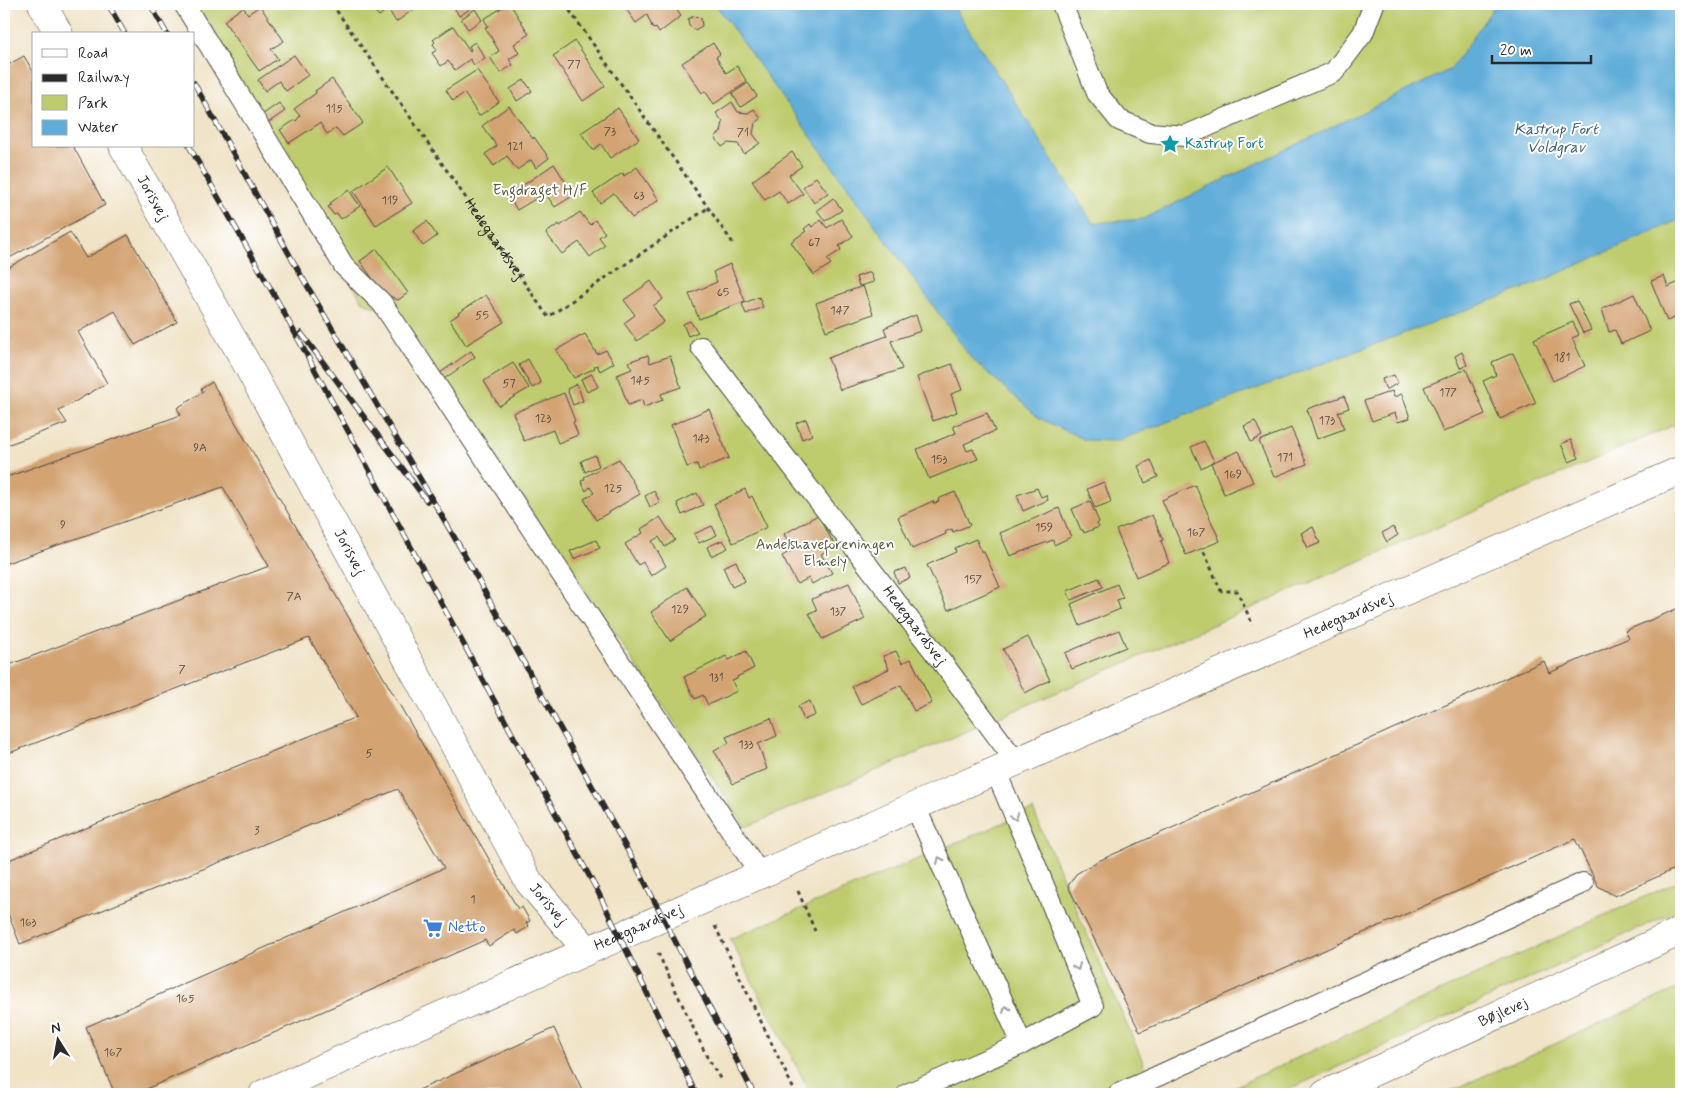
<svg xmlns="http://www.w3.org/2000/svg" width="1685" height="1098" viewBox="0 0 1685 1098" font-family="Mynerve,sans-serif">
	<style>
		.green { fill: #bfcc6e; stroke: #757c4c }
		.water { fill: #61adda; stroke: #466c82 }
		.building { fill: #d3a372 }
		.lines { fill: none; stroke-linecap: round; stroke-linejoin: round }
		.service-casing { stroke: #494742; stroke-width: 22 }
		.minor-casing { stroke: #494742; stroke-width: 29 }
		.tertiary-casing { stroke: #494742; stroke-width: 29 }
		.path { stroke: #494742; stroke-width: 3; stroke-dasharray: 4 4; stroke-linecap: butt }
		.service { stroke: #fff; stroke-width: 20 }
		.minor { stroke: #fff; stroke-width: 28 }
		.tertiary { stroke: #fff; stroke-width: 28 }
		.rail-casing { stroke: #2b2b2b; stroke-width: 5.5 }
		.rail { stroke: #fff; stroke-width: 4; stroke-dasharray: 11; stroke-linecap: butt }
		.oneway { stroke: #a0a0a0 }
		.labels { text-anchor: middle; dominant-baseline: central; stroke-width: 4; stroke-linejoin: round; paint-order: stroke }
		.number-label { font-size: 12px; fill: #55493d }
		.culture-label { font-size: 15px; fill: #0d838f; stroke: #fff; text-anchor: start }
		.park-label { font-size: 15px; fill: #575b3f; stroke: #fff }
		.street-label { font-size: 15px; fill: #2b2b2b; stroke: #fff }
		.shop-label { font-size: 15px; fill: #366cbe; stroke: #fff; text-anchor: start }
		.water-label { font-size: 16px; font-style: italic; fill: #415f71; stroke: #fff }
	</style>
	<rect width="100%" height="100%" fill="#fff"/>
	<filter id="ink" filterUnits="userSpaceOnUse"><feTurbulence type="fractalNoise" baseFrequency=".02" numOctaves="2"/><feDisplacementMap in="SourceGraphic" scale="10" xChannelSelector="R" yChannelSelector="G"/><feConvolveMatrix kernelMatrix="1 2 1 2 8 2 1 2 1" color-interpolation-filters="sRGB"/></filter>
	<filter id="wash" filterUnits="userSpaceOnUse"><feTurbulence type="fractalNoise" baseFrequency=".0096" numOctaves="4" result="noise"/><feDisplacementMap in="SourceGraphic" scale="20" xChannelSelector="R" yChannelSelector="G"/><feGaussianBlur stdDeviation="1.12" result="paint"/><feColorMatrix in="noise" values="0 0 0 0 0 0 0 0 0 0 0 0 0 0 0 0 0 1.4 0 .05"/><feComposite in="paint" operator="in"/></filter>
	<g filter="url(#wash)">
		<rect width="100%" height="100%" fill="#f0e3c6"/>
		<path class="green" d="M189,4H1681V422L746,827L401,319L362,301Z
			M1033,810L1157,1094H811L730,939Z
			M1681,880V909L1279,1094H1219Z
			M1681,987V1094H1444Z"/>
		<path class="water" d="M715,4H952L1093,223L1143,219L1451,69L1496,4H1681V219L1533,285L1117,441L1085,440L1039,418L971,358Z"/>
		<g id="blocks">
			<path class="building" d="M369,4H421L396,22L388,9L379,16Z
				M452,4H470L473,7L459,16Z
				M508,4H510L529,34L514,44L519,53L509,59L513,65L500,73L490,57L499,51L485,27L488,26L484,19Z
				M627,4H672L681,16L659,33L656,28L653,29L647,15L636,23L624,6Z
				M260,6L284,41L271,49L278,59L259,71L224,21L243,7L248,14Z
				M475,9L482,20L468,29L461,19Z
				M694,16L701,18L702,26L695,30L689,26L688,19Z
				M453,26L470,51L471,50L469,46L475,42L485,58L474,65L470,59L455,70L448,61L441,66L432,53L437,50L433,44L435,42L433,40Z
				M575,41L605,86L583,101L553,56Z
				M713,43L720,54L716,57L726,73L737,66L747,82L714,104L705,91L702,93L682,63Z
				M294,55L308,75L286,91L279,81L265,91L258,80Z
				M24,56L34,73V146H73L105,205L4,261V67Z
				M477,70L499,102L479,116L464,93L453,101L446,90Z
				M332,79L363,123L343,136L336,128L327,134L320,123L289,143L280,130L295,120L296,121L300,116L294,109L316,93L315,91Z
				M524,80L532,91L517,101L510,89Z
				M748,83L757,96L741,107L732,94Z
				M732,102L738,112L748,113L754,109L761,119L755,123L753,134L760,143L744,154L738,144L728,143L722,147L715,137L721,132L723,122L716,113Z
				M279,103L285,111L265,125L259,117Z
				M509,106L533,139L534,137L549,158L536,168L531,160L517,170L507,156L494,166L485,154L497,146L482,126Z
				M618,108L639,139L610,158L601,144L593,150L581,133Z
				M792,152L802,166L789,175L803,194L788,204L779,191L765,200L752,181Z
				M554,164L574,195L555,207L545,193L517,210L509,197L520,190L519,188Z
				M388,167L412,203L376,225L353,191Z
				M637,167L659,200L632,218L614,193L600,203L593,193L623,173L624,176Z
				M816,177L828,193L814,203L803,187Z
				M349,190L360,206L341,219L337,213L334,215L328,207L331,205L330,203Z
				M833,198L842,210L825,221L817,210Z
				M580,212L590,225L595,220L605,233L599,237L605,245L590,257L579,242L562,254L546,233L559,224L560,226Z
				M841,219L853,236L839,246L841,250L827,259L831,264L814,275L791,242L806,231L804,229L810,224L812,227L821,220L827,228Z
				M427,221L437,236L423,246L413,231Z
				M70,232L86,258L128,235L177,322L135,345L115,311L78,332L107,383L59,411L67,423L4,446V270Z
				M377,249L408,293L398,300L382,292L360,261Z
				M730,264L745,301L699,319L689,294L717,282L713,272Z
				M870,272L874,282L859,286L856,277Z
				M1664,276L1668,287L1681,281V315L1667,321L1651,281Z
				M651,281L663,299L653,306L664,322L637,341L624,323L635,315L624,300Z
				M863,286L873,314L826,331L816,303Z
				M1634,294L1650,331L1621,344L1615,330L1609,332L1602,309Z
				M486,295L504,322L466,345L450,320L459,314L458,313Z
				M759,297L763,307L746,314L742,304Z
				M1577,301L1591,330L1583,333L1569,304Z
				M916,315L921,331L891,341L902,369L840,390L828,358L887,336L884,328Z
				M690,321L698,332L688,336L683,324Z
				M1573,322L1579,335L1572,338L1585,366L1553,381L1534,339Z
				M585,334L597,354L606,350L614,363L600,371L597,365L594,366L595,368L574,378L556,350Z
				M471,351L475,357L444,379L440,373Z
				M1462,352L1467,365L1460,368L1455,356Z
				M1513,353L1536,403L1500,419L1483,381L1496,375L1492,362Z
				M648,355L650,363L670,356L681,387L661,394L663,400L644,407L642,400L628,405L617,375L632,369L628,362Z
				M528,359L541,383L532,388L519,365Z
				M513,363L529,388L499,406L484,381Z
				M952,364L962,390L951,394L957,412L933,421L917,377Z
				M1466,369L1485,414L1443,432L1424,387Z
				M592,374L598,387L587,392L581,379Z
				M1394,375L1398,383L1386,390L1382,379Z
				M212,382L518,909L522,907L530,921L526,923L529,926L517,934L514,930L489,946L485,940L135,1094H115L86,1027L444,868L398,789L20,944L4,903V862L356,717L309,638L4,755V667L269,566L223,487L4,564V478L181,415L177,408L203,392L201,389Z
				M577,384L583,401L573,405L567,389Z
				M1392,391L1394,397L1402,394L1410,418L1398,422L1395,413L1372,421L1364,401Z
				M564,393L575,421L573,422L578,435L558,443L553,430L524,441L513,413Z
				M1344,396L1349,408L1338,412L1344,429L1317,439L1307,409Z
				M709,409L729,458L699,470L697,464L687,467L671,425Z
				M987,413L995,431L964,444L967,451L973,449L978,459L929,479L917,449L956,433L953,426Z
				M806,419L812,435L802,439L796,423Z
				M1255,421L1262,436L1251,442L1244,426Z
				M1291,428L1307,464L1274,477L1259,441Z
				M1571,440L1579,458L1569,462L1561,444Z
				M1204,441L1214,461L1201,468L1191,447Z
				M1239,451L1253,482L1224,494L1211,463Z
				M595,455L599,466L585,472L581,461Z
				M619,459L640,494L596,520L584,499L594,493L590,487L586,491L581,481L585,479L584,477Z
				M1151,460L1158,477L1145,483L1138,466Z
				M1104,482L1111,502L1095,508L1087,489Z
				M1195,485L1220,541L1186,555L1162,500Z
				M1037,488L1041,497L1046,495L1048,500L1023,511L1017,495Z
				M745,489L749,498L752,496L767,527L733,543L714,504Z
				M654,491L660,502L650,507L645,496Z
				M955,492L970,525L953,532L952,529L945,532L946,534L912,549L898,517L933,501L934,504L939,501L938,499Z
				M697,493L703,505L682,515L677,503Z
				M1090,501L1099,522L1097,524L1099,527L1084,533L1083,530H1081L1072,509Z
				M1059,508L1071,537L1054,545L1053,540L1010,556L1000,533Z
				M818,515L835,546L821,554L832,573L812,584L809,578L797,584L782,556L793,550L784,534Z
				M1152,515L1163,540L1161,541L1169,563L1136,577L1116,530Z
				M660,517L675,540L665,547L659,537L652,541L666,566L651,576L643,562L638,565L625,544L643,533L641,529Z
				M712,526L717,535L699,543L694,534Z
				M1313,527L1320,543L1308,548L1301,533Z
				M1393,527L1398,535L1387,542L1382,533Z
				M976,539L982,553L984,552L1000,587L948,610L927,565L956,552L955,548Z
				M596,540L600,548L574,559L570,551Z
				M723,540L728,548L711,556L707,547Z
				M736,561L745,581L732,587L723,567Z
				M906,568L910,578L898,583L894,572Z
				M1099,578L1103,587L1071,600L1067,591Z
				M849,583L865,619L822,639L809,613L817,610L812,599Z
				M1117,584L1123,598L1117,600L1120,609L1080,626L1071,604Z
				M687,587L706,616L670,641L651,612Z
				M1681,607V866L1615,896L1598,886L1575,839L1140,1032L1068,886L1076,874L1096,862L1544,661L1549,673L1629,638L1625,631Z
				M1119,630L1126,647L1072,669L1065,653Z
				M1028,637L1050,680L1025,693L1003,649Z
				M746,651L754,668L737,677V679L732,681L737,691L708,705L703,695L695,699L684,677L726,656L729,660Z
				M896,651L902,663L911,659L932,703L914,711L901,685L861,704L852,686L889,669L883,656Z
				M810,701L815,715L804,720L798,706Z
				M771,718L777,736L758,744L767,769L733,784L714,750L729,743L726,737Z
				M554,1028L584,1094H410L490,1058Z"/>
		</g>
	</g>
	<g filter="url(#ink)">
		<use href="#blocks" fill-opacity="0" stroke="#494742" stroke-width="1"/>
		<g class="lines">
			<defs>
				<g id="service">
					<path d="M184,4L344,266L382,303L760,874"/>
					<path d="M1062,4L1097,93L1119,120L1150,133L1185,136L1334,72L1363,33L1374,4"/>
					<path id="s2" d="M701,347L945,666L1017,763"/>
					<path d="M915,806L1022,1044L1093,1006L1034,861L996,772"/>
					<path d="M907,1094L1022,1044"/>
					<path d="M1118,1094L1583,883"/>
				</g>
				<g id="minor">
					<path d="M42,4L59,34"/>
					<path id="s3" d="M123,146L244,359L529,882L587,950"/>
					<path id="s4" d="M263,1094C735,884 1208,678 1681,470"/>
				</g>
				<g id="tertiary">
					<path id="s5" d="M1325,1094L1681,931"/>
				</g>
			</defs>
			<use href="#service" class="service-casing"/>
			<use href="#minor" class="minor-casing"/>
			<use href="#tertiary" class="tertiary-casing"/>
			<g class="path">
				<path id="s1" d="M332,4L548,317L708,208"/>
				<path d="M565,4L735,246"/>
				<path d="M1204,552L1221,591H1237L1253,625"/>
				<path d="M798,891L815,931"/>
				<path d="M715,926L796,1094"/>
				<path d="M658,953L707,1057L721,1080"/>
			</g>
			<use href="#service" class="service"/>
			<use href="#minor" class="minor"/>
			<use href="#tertiary" class="tertiary"/>
			<defs>
				<path id="rail" d="M108,4L125,34
					M150,4L167,34
					M194,83L298,270L460,547L639,871L754,1094
					M189,146L277,300L598,892L696,1094
					M301,333L427,501"/>
			</defs>
			<use href="#rail" class="rail-casing"/>
			<use href="#rail" class="rail"/>
		</g>
		<defs><path id="oneway-chevron" d="M-2-3.5L2.5 0L-2 3.5" fill="none" stroke-width="1.6" stroke-linecap="round" stroke-linejoin="round" transform="scale(1.25)"/></defs>
		<g class="oneway">
			<use href="#oneway-chevron" transform="translate(1015 817) rotate(67)"/>
			<use href="#oneway-chevron" transform="translate(940 860) rotate(-114)"/>
			<use href="#oneway-chevron" transform="translate(1077 967) rotate(68)"/>
			<use href="#oneway-chevron" transform="translate(1006 1009) rotate(-114)"/>
		</g>
	</g>
	<defs>
		<symbol id="sight-bare" viewBox="-9 -9 18 18"><path d="M0-6L1.8-2.2L6-1.7L2.9 1.2L3.7 5.4L0 3.3L-3.7 5.4L-2.9 1.2L-6-1.7L-1.8-2.2Z" fill="#0f9aa8" stroke="#fff" stroke-width="2.5" paint-order="stroke"/></symbol>
		<symbol id="supermarket-bare" viewBox="-9 -9 18 18"><path d="M-6-5.5h2.5l.6 2H6L4.5 2H-2.5L-4.4-4H-6ZM-1.5 3.2a1.3 1.3 0 1 0 .1 0ZM3 3.2a1.3 1.3 0 1 0 .1 0Z" fill="#3f7fe0" stroke="#fff" stroke-width="2.5" paint-order="stroke"/></symbol>
	</defs>
	<g fill-rule="evenodd">
		<use href="#sight-bare" x="1156" y="130" width="28" height="28"/>
		<use href="#supermarket-bare" x="419" y="914" width="28" height="28"/>
	</g>
	<g class="labels">
		<g class="number-label">
			<text x="574" y="65">77</text>
			<text x="334" y="109">115</text>
			<text x="610" y="132">73</text>
			<text x="743" y="133">71</text>
			<text x="515" y="147">121</text>
			<text x="639" y="196">63</text>
			<text x="390" y="201">119</text>
			<text x="814" y="243">67</text>
			<text x="723" y="293">65</text>
			<text x="840" y="311">147</text>
			<text x="482" y="316">55</text>
			<text x="1562" y="358">181</text>
			<text x="640" y="381">145</text>
			<text x="509" y="384">57</text>
			<text x="1448" y="393">177</text>
			<text x="543" y="419">123</text>
			<text x="1327" y="421">173</text>
			<text x="701" y="439">143</text>
			<text x="200" y="448">9A</text>
			<text x="1285" y="458">171</text>
			<text x="939" y="460">153</text>
			<text x="1233" y="475">169</text>
			<text x="613" y="489">125</text>
			<text x="63" y="525">9</text>
			<text x="1044" y="528">159</text>
			<text x="1196" y="533">167</text>
			<text x="973" y="580">157</text>
			<text x="294" y="597">7A</text>
			<text x="680" y="610">129</text>
			<text x="838" y="612">137</text>
			<text x="182" y="670">7</text>
			<text x="716" y="678">131</text>
			<text x="746" y="745">133</text>
			<text x="369" y="754">5</text>
			<text x="257" y="831">3</text>
			<text x="473" y="900">1</text>
			<text x="28" y="923">163</text>
			<text x="185" y="999">165</text>
			<text x="113" y="1053">167</text>
		</g>
		<g class="culture-label">
			<text x="1185" y="144">Kastrup Fort</text>
		</g>
		<g class="park-label">
			<text x="540" y="191">Engdraget H/F</text>
			<text x="825" y="545">Andelshaveforeningen<tspan x="825" dy="17">Elmely</tspan></text>
		</g>
		<g class="street-label">
			<text stroke="none"><textPath href="#s3" startOffset="60">Jorisvej</textPath></text>
			<text stroke="none"><textPath href="#s1" startOffset="286">Hedegaardsvej</textPath></text>
			<text stroke="none"><textPath href="#s3" startOffset="465">Jorisvej</textPath></text>
			<text stroke="none"><textPath href="#s4" startOffset="1186">Hedegaardsvej</textPath></text>
			<text stroke="none"><textPath href="#s2" startOffset="351">Hedegaardsvej</textPath></text>
			<text stroke="none"><textPath href="#s3" startOffset="870">Jorisvej</textPath></text>
			<text stroke="none"><textPath href="#s4" startOffset="411">Hedegaardsvej</textPath></text>
			<text stroke="none"><textPath href="#s5" startOffset="196">Bøjlevej</textPath></text>
		</g>
		<g class="shop-label">
			<text x="448" y="928">Netto</text>
		</g>
		<g class="water-label">
			<text x="1556" y="129">Kastrup Fort<tspan x="1556" dy="18">Voldgrav</tspan></text>
		</g>
	</g>
	<rect width="1685" height="1098" fill="none" stroke="#fff" stroke-width="20"/>
	<rect x="32" y="32" width="162" height="115" fill="#ffffff" stroke="#aaaaaa"/>
	<rect x="42" y="49" width="25" height="8" fill="#ffffff" stroke="#aaaaaa"/>
	<text x="78" y="58" font-size="15" fill="#2b2b2b">Road</text>
	<rect x="42" y="74" width="25" height="8" fill="#2b2b2b" stroke="#aaaaaa"/>
	<text x="78" y="82" font-size="15" fill="#2b2b2b">Railway</text>
	<rect x="42" y="95" width="25" height="15" fill="#bfcc6e" stroke="#aaaaaa"/>
	<text x="78" y="108" font-size="15" fill="#2b2b2b">Park</text>
	<rect x="42" y="120" width="25" height="15" fill="#61adda" stroke="#aaaaaa"/>
	<text x="78" y="132" font-size="15" fill="#2b2b2b">Water</text>
	<g transform="translate(58 1040) rotate(349)" stroke="#ffffff" stroke-width="4" paint-order="stroke">
	<path d="M0-4L9 19L0 12L-9 19Z" fill="#2b2b2b"/>
	<text y="-8" font-size="14" font-weight="bold" text-anchor="middle" fill="#2b2b2b">N</text>
	</g>
	<path d="M1492 55v8h99v-8" fill="none" stroke="#2b2b2b" stroke-width="2.5"/>
	<text x="1500" y="55" font-size="15" fill="#2b2b2b" stroke="#ffffff" stroke-width="4" paint-order="stroke">20 m</text>
</svg>
